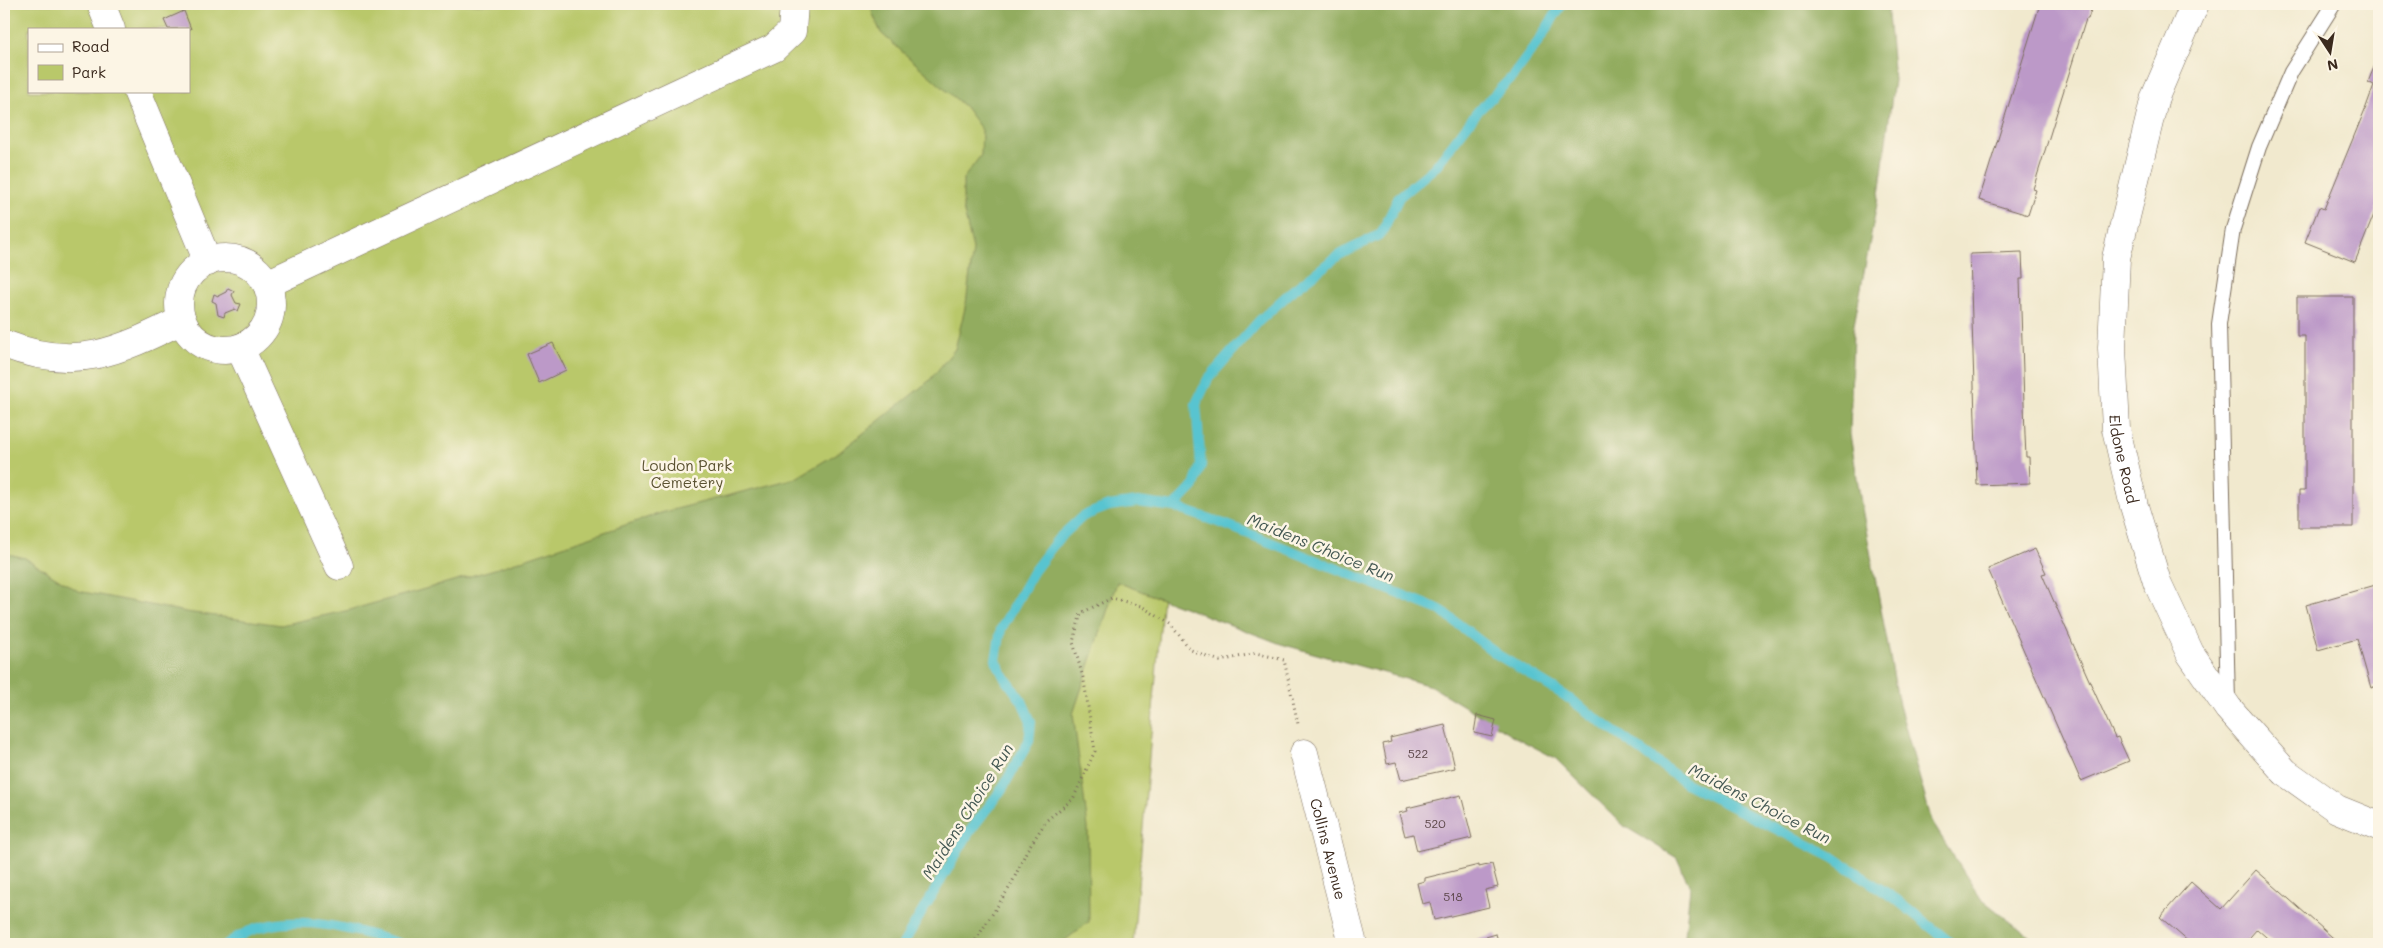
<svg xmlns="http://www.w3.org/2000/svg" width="2383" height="948" viewBox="0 0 2383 948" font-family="Mali,sans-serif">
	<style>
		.green { fill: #b9c86a; stroke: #7a7944; fill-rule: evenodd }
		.forest { fill: #92ac5e; stroke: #666b3e }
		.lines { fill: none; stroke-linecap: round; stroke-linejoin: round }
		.stream { stroke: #58c4d0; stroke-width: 10 }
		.building { fill: #bc99c8 }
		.service-casing { stroke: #7b6d5c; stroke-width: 16 }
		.minor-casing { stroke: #7b6d5c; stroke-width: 29 }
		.path { stroke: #7b6d5c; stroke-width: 3; stroke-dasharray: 1 4; stroke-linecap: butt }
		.service { stroke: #fff; stroke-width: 14 }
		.minor { stroke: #fff; stroke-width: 28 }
		.labels { text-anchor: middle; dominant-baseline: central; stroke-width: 5; stroke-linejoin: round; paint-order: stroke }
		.number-label { font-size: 12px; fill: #5b4648 }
		.street-label { font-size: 15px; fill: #3b2a1e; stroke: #fcf5e5 }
		.park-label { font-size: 15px; fill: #5a5231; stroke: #fcf5e5 }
		.water-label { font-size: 16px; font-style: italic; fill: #445853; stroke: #fcf5e5 }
	</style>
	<rect width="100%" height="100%" fill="#fcf5e5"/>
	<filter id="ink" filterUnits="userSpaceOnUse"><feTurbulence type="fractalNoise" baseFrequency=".02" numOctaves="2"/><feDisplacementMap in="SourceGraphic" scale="10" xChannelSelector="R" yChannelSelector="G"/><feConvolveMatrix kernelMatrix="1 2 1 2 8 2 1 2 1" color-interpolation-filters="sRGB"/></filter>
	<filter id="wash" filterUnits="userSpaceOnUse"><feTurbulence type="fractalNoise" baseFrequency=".0096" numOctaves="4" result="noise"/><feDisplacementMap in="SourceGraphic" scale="20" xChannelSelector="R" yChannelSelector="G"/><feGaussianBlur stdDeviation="1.12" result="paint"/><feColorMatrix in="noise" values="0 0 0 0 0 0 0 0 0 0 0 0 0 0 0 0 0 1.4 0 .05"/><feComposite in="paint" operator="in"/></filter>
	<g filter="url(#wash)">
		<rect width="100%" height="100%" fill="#f1e9ce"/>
		<path class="green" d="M4,4H1369L1173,478L1133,944H4ZM29,29H189V91H29Z"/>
		<path class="forest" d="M873,4H1887L1894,80L1880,188L1853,330L1850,434L1861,503L1899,705L1932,822L1980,898L2039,944H1689L1685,936L1690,887L1677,858L1624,826L1555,758L1515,737L1431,686L1281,644L1117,582L1073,714L1088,828L1089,922L1060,944H4V553L25,558L78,591L186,612L281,625L350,610L418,591L495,569L661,513L796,478L841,451L929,381L955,349L966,304L973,250L963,208V179L981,155L982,130L965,107L881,33L872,12Z"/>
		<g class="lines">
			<path class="stream" d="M1174,507L1194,486L1201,465L1196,404L1208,379L1259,321L1292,291L1339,255L1381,234L1399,197L1435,167L1478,111L1513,76L1538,42L1562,4
				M227,944C276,906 348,927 401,944
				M903,944L970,831L1002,789L1029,741L1031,722L1022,701L1003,675L996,660L1001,629L1033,572L1058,539L1083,516L1109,506L1138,502L1174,507L1224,524L1440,610L1498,655L1564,695L1687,784L1834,858L1897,900L1952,944"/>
		</g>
		<g id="blocks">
			<path class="building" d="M2040,4H2093L2088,19H2086L2033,189L2036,190L2028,215L1979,200Z
				M184,11L191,29H168L164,20Z
				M2379,55V202L2355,262L2305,242L2319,207L2324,209L2366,107L2374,85L2368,82Z
				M2022,252L2023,279H2020L2025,435L2026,457H2029L2030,483L1977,485L1970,254Z
				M228,288L234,291L232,295L236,303L241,304L238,311L235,309L225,313L224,317L218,315L216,303L212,301L214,294L218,296L226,292Z
				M2297,297H2353V527H2299V491H2305V336H2297Z
				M553,343L566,370L539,383L527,354Z
				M2035,549L2046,573L2042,574L2051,595L2115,738L2118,737L2129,761L2081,781L1988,569Z
				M2379,584V685L2371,688L2357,639L2318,650L2306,605Z
				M1477,715L1496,720L1492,737L1474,733Z
				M1445,725L1455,768L1401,780L1396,762L1387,764L1383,744L1391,742L1390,738Z
				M1461,795L1472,838L1417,851L1413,834L1405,836L1399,813L1408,811L1407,808Z
				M1492,864L1498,887L1485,890L1489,907L1434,920L1430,902L1422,904L1417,883L1425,881V878L1479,865V867Z
				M2256,870L2315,922L2340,944H2274L2257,929L2244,944H2191L2160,917L2191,882L2221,909Z
				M1496,934L1499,944H1462Z"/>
		</g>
	</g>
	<g filter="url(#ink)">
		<use href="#blocks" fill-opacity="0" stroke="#7b6d5c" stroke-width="1"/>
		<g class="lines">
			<defs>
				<path id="service" d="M2228,703L2219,324L2233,229L2259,147L2291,72L2334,4"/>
				<g id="minor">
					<path d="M101,4L111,29"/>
					<path id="s1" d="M2195,4L2155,97L2116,258L2112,348L2116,429L2134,506L2157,582L2190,653L2228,708L2285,772L2337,809L2379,826"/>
					<path d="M137,91L208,262"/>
					<circle cx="225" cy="304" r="46"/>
					<path d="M267,284L774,48L792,31L794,4"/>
					<path d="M4,344C76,372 117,352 182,320"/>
					<path d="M240,348L339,566"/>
					<path id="s2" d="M1304,753L1353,944"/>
				</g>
			</defs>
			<use href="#service" class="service-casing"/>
			<use href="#minor" class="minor-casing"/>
			<path class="path" d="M973,944L1011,885L1027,850L1047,820L1073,799L1095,751L1084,681L1073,642L1081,613L1112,598L1141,606L1170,624L1191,650L1220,661L1256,653L1284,660L1298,724"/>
			<use href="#service" class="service"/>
			<use href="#minor" class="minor"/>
		</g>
	</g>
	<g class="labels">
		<g class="number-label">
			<text x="1418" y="753">522</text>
			<text x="1435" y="823">520</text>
			<text x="1453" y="896">518</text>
		</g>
		<g class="street-label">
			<text stroke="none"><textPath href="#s1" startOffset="469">Eldone Road</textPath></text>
			<text stroke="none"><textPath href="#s2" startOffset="99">Collins Avenue</textPath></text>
		</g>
		<g class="park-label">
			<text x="687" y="465">Loudon Park<tspan x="687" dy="17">Cemetery</tspan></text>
		</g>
		<g class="water-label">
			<text transform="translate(1321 547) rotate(22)">Maidens Choice Run</text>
			<text transform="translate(1760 803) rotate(27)">Maidens Choice Run</text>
			<text transform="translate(967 811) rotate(-58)">Maidens Choice Run</text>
		</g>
	</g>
	<rect width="2383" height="948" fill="none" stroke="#fcf5e5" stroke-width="20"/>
	<rect x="28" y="28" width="162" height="65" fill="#fcf5e5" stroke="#afa495"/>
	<rect x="38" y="44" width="25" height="8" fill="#ffffff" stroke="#afa495"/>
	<text x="72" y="52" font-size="15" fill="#3b2a1e">Road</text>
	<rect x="38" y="65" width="25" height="15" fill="#b9c86a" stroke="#afa495"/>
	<text x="72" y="78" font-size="15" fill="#3b2a1e">Park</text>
	<g transform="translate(2330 52) rotate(168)" stroke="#fcf5e5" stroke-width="4" paint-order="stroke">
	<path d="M0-4L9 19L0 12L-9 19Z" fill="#3b2a1e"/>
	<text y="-8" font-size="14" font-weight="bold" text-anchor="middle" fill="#3b2a1e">N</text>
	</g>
</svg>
